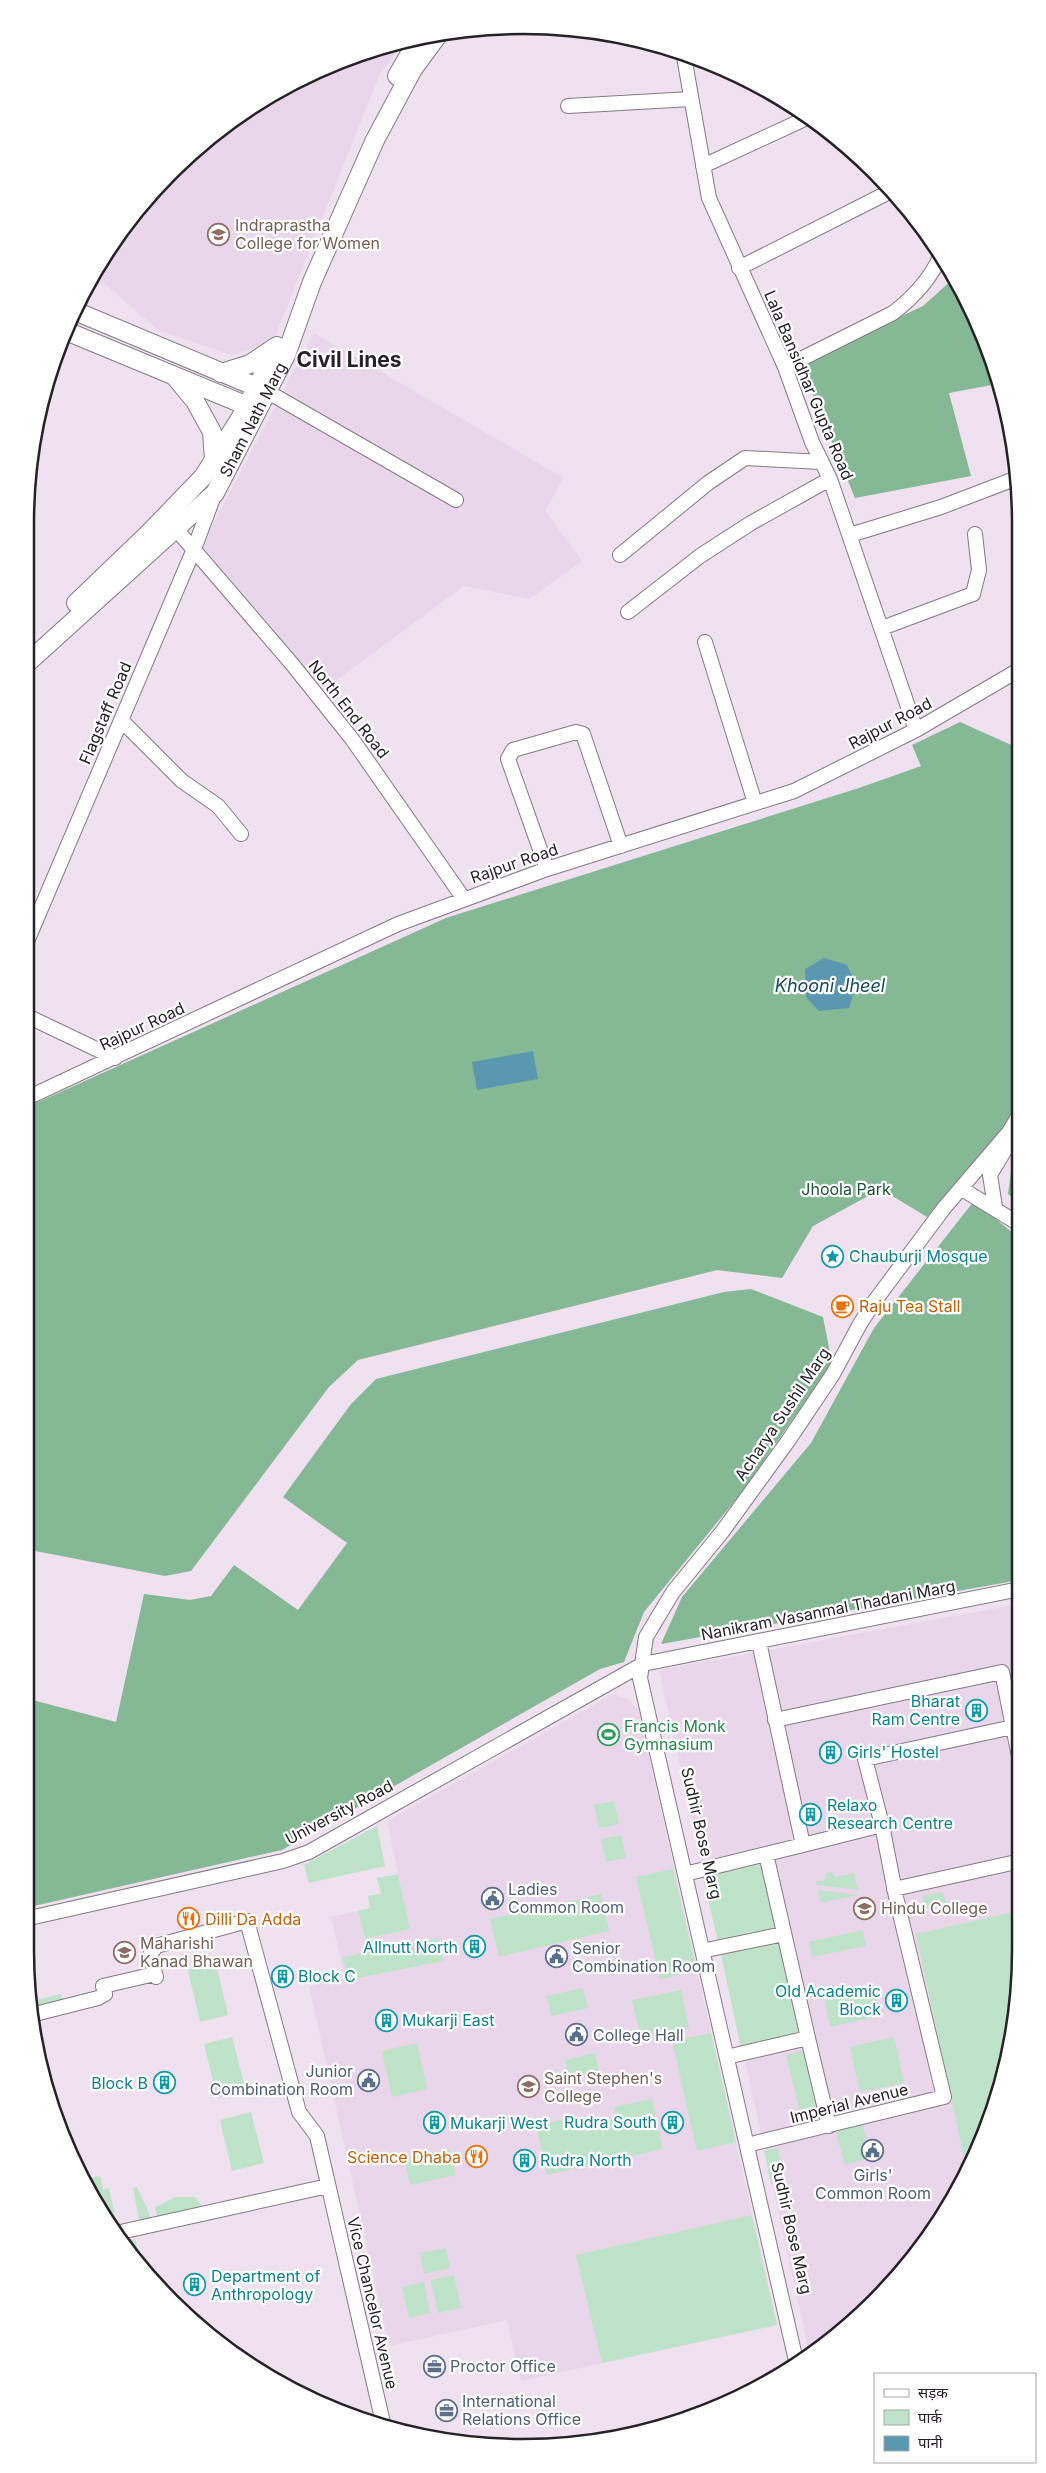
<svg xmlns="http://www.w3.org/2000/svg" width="1046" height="2473" viewBox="0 0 1046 2473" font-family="Inter,'Noto Sans Devanagari',sans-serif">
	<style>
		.built { fill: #ead6eb }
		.green { fill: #bee3c8 }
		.forest { fill: #85b894 }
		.water { fill: #5998b0 }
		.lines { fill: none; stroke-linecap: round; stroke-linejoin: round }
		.minor-casing { stroke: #857986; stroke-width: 16 }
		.major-casing { stroke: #857986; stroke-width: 20 }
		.minor { stroke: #fff; stroke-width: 14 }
		.major { stroke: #fff; stroke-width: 18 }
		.labels { text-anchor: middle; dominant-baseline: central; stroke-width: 4.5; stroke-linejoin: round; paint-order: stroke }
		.education-label { font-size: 16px; fill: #785e54; stroke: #fff; text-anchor: start }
		.street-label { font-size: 16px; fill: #272228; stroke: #fff }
		.park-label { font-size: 16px; fill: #1b5532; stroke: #fff }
		.culture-label { font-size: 16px; fill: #0d838f; stroke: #fff; text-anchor: start }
		.food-label { font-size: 16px; fill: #c56008; stroke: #fff; text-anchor: start }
		.leisure-label { font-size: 16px; fill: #27864d; stroke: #fff; text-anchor: start }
		.service-label { font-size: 16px; fill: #4e5e75; stroke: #fff; text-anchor: start }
		.water-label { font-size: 18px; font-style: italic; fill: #174d5f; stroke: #fff }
		.district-label { font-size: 21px; font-weight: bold; fill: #272228; stroke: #fff }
		.rim { fill: none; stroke: #272228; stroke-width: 2.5 }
	</style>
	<rect width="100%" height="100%" fill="#efe1f0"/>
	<path class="built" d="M404,40L379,76L273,342L232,355L158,330L92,273L149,194L220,128L303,76L394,42Z
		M314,333L564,478L545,510L582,561L529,599L464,586L323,690L200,549Z
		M1020,1604L1021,1950L1011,2047L994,2110L954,2199L898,2278L826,2345L810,2356L659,1670Z
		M613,1694L630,1700L639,1712L777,2325L521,2381L507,2320L389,2346L309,1986L345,1978L331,1917L358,1911L365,1939L410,1929L387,1821Z"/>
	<path class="green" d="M614,1801L619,1824L599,1828L594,1805Z
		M377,1826L385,1866L309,1883L304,1865Z
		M621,1835L626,1858L606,1862L601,1839Z
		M761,1859L778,1928L718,1942L702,1873Z
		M673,1869L697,1971L660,1979L636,1877Z
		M832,1872L835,1877L854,1873L858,1890L817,1885L816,1881L824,1880L827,1873Z
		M398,1874L410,1929L365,1939L358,1911L370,1908L368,1896L381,1894L377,1878Z
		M818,1890L858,1895L821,1903Z
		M943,1892L946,1903L925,1908L922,1896Z
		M601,1894L609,1931L499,1957L490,1919Z
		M1018,1911L1021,1920V1950L1011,2047L994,2110L967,2171L916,1934Z
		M863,1930L866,1946L812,1957L809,1942Z
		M439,1938L443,1961L348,1980L343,1957Z
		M776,1938L781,1945L801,2035L741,2048L720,1950Z
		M216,1963L228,2015L200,2022L188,1970Z
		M583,1988L588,2008L551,2016L547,1996Z
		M681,1990L689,2028L641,2038L632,2000Z
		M873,1990L878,2012L874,2013V2017L830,2027L825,2001Z
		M61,1994L63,2003L34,2010L32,2001Z
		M711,2033L736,2142L697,2151L672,2041Z
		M232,2037L246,2091L217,2098L204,2044Z
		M894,2037L904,2083L860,2092L850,2047Z
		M417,2043L427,2089L392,2097L382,2051Z
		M806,2050L823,2121L803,2125L786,2055Z
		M595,2053L599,2071L569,2078L565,2060Z
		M652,2099L663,2149L547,2175L536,2126L569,2118L572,2130L584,2128L585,2132L605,2128L604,2121L617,2118L614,2107Z
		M251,2112L264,2163L232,2171L220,2120Z
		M862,2123L871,2158L845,2165L836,2133L845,2127Z
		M778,2148L785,2182L771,2184L764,2151Z
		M450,2149L456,2175L410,2185L404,2158Z
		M100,2176L103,2189L109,2188L117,2225L111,2226L92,2199L83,2180Z
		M137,2187C142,2200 149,2208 151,2222L140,2224L133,2188Z
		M175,2197H195L205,2210L158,2221L155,2207Z
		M752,2215L777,2325L602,2363L576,2255Z
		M135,2239L142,2270L122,2242Z
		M446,2248L450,2268L424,2274L420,2253Z
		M454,2275L461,2308L438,2313L431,2280Z
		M424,2282L430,2313L409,2318L402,2287Z"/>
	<path class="forest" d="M954,278L983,332L997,384L949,393L971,476L855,498L800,364L923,306Z
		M960,722L1018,748L1019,1101L1004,1128L927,1217L881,1189L813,1226L782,1278L717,1270L358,1360L329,1387L191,1571L165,1576L25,1549V1108L446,918L859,788L921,766L912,745Z
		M1019,1154V1204L1008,1194L1013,1157Z
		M974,1201L1019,1238L1020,1580L661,1644L682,1597L811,1443L874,1328Z
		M751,1289L823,1317L832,1363L742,1492L644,1612L624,1662L600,1669L282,1850L25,1908V1698L116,1722L144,1594L190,1600L211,1596L234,1565L298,1610L347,1543L283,1497L351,1404L376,1379L724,1292Z"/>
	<path class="water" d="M824,958L847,965L856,985L849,1008L819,1011L806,997L805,969Z
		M533,1051L538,1079L477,1090L472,1062Z"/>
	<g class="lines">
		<defs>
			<path id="minor" d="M683,51L709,198L785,367L812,442L830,479L916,730
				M568,106L691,99
				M703,166L809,117
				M739,268L893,190
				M785,367L893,313C914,297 931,278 941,255
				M268,392L456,500
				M176,529L292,664L352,739L464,899
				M850,535L941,507L1017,478
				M620,555L708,483L745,458L822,462
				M628,612L700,556L751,523L830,479
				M882,628L973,594L979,570L975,534
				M705,642L755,803
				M121,720L182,781L218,806L241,834
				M547,869L508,759L513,750L576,732L583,734L621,846
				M25,946L194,549L215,493
				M25,1015L115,1058
				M25,1099L398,924L547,869L794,791L916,730L1017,671
				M1008,1145L1019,1142
				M962,1189L1019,1224
				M995,1207L990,1175L1005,1150
				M775,1720L1002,1672L1013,1727
				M803,1845L882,1825L865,1759L1013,1727L1020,1761
				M693,1872L803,1845L759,1642
				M894,1889L1021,1861
				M25,1919L283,1861L309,1852L643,1664L1020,1589
				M711,1949L784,1934
				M156,1977L150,1955L156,1946L247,1921L299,2112L317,2136L384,2427
				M31,2015L98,1998L105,1994L103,1986L155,1974
				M808,2038L829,2126
				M735,2055L808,2038L766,1854
				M755,2143L944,2097L896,1897L882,1825
				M116,2233L328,2186
				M797,2365L640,1678L646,1637L673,1592L722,1532L788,1441L833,1374L860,1324L874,1302L944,1208L1009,1132L1019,1115"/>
			<g id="major">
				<path d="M397,76L419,38"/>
				<path d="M75,311L266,391"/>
				<path d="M66,331L257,410"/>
				<path d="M221,373L250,364L277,346"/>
				<path d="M176,378L195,401L212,432L214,459"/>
				<path d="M76,603L149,533L203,477L241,417L272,358"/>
				<path id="s1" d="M25,665L215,493L286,355L312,282L375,140L413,69L438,35"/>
			</g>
		</defs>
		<use href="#minor" class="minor-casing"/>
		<use href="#major" class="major-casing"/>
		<use href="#minor" class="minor"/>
		<use href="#major" class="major"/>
	</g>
	<defs>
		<symbol id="university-ring" viewBox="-11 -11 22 22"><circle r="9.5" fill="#fff" stroke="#8d6e63" stroke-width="1.5"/><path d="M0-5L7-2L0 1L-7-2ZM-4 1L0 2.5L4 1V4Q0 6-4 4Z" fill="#8d6e63"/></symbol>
		<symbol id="sight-ring" viewBox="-11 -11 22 22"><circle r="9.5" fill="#fff" stroke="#0f9aa8" stroke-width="1.5"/><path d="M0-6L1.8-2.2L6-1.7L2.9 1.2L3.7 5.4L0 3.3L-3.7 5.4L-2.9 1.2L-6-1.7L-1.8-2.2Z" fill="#0f9aa8"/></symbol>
		<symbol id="cafe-ring" viewBox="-11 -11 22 22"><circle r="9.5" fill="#fff" stroke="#e8710a" stroke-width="1.5"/><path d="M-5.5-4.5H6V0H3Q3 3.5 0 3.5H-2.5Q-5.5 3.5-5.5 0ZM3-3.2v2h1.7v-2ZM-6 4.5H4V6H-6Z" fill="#e8710a"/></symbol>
		<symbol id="building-ring" viewBox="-11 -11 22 22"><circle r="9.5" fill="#fff" stroke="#0f9aa8" stroke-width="1.5"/><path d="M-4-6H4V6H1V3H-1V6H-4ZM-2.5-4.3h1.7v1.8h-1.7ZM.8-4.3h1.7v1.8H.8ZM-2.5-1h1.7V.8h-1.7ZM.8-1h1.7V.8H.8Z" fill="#0f9aa8"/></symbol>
		<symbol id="stadium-ring" viewBox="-11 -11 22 22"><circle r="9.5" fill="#fff" stroke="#2e9e5b" stroke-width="1.5"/><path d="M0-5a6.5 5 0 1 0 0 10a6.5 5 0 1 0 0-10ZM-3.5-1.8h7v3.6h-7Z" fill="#2e9e5b"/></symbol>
		<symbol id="civic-ring" viewBox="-11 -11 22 22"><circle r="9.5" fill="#fff" stroke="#5c6f8a" stroke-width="1.5"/><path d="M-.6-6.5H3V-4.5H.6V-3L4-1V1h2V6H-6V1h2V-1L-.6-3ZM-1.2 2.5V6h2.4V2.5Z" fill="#5c6f8a"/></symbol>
		<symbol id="restaurant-ring" viewBox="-11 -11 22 22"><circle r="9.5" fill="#fff" stroke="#e8710a" stroke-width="1.5"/><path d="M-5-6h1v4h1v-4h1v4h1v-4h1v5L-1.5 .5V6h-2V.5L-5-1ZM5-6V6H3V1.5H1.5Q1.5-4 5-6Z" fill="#e8710a"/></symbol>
		<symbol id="office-ring" viewBox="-11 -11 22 22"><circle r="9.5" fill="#fff" stroke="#5c6f8a" stroke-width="1.5"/><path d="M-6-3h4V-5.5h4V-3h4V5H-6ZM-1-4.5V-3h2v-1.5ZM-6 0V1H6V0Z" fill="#5c6f8a"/></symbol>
	</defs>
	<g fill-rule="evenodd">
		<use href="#university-ring" x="206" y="222" width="25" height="25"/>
		<use href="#sight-ring" x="820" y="1244" width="25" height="25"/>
		<use href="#cafe-ring" x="830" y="1294" width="25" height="25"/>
		<use href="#building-ring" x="964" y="1698" width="25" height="25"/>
		<use href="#stadium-ring" x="596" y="1722" width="25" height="25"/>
		<use href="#building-ring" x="818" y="1740" width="25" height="25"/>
		<use href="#building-ring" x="798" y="1802" width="25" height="25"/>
		<use href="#civic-ring" x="480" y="1886" width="25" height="25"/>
		<use href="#university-ring" x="852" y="1896" width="25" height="25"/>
		<use href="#restaurant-ring" x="176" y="1906" width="25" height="25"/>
		<use href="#building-ring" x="462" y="1934" width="25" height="25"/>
		<use href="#university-ring" x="112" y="1940" width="25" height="25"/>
		<use href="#civic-ring" x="544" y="1944" width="25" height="25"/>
		<use href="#building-ring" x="270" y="1964" width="25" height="25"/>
		<use href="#building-ring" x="884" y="1988" width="25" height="25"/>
		<use href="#building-ring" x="374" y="2008" width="25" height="25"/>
		<use href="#civic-ring" x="564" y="2022" width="25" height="25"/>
		<use href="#civic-ring" x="356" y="2068" width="25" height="25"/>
		<use href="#building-ring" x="152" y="2070" width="25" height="25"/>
		<use href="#university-ring" x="516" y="2074" width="25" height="25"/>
		<use href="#building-ring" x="660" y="2110" width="25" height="25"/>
		<use href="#building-ring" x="422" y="2110" width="25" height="25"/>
		<use href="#civic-ring" x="860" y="2138" width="25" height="25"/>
		<use href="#restaurant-ring" x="464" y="2144" width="25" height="25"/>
		<use href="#building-ring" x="512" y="2148" width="25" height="25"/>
		<use href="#building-ring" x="182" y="2272" width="25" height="25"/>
		<use href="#office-ring" x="422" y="2354" width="25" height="25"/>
		<use href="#office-ring" x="434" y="2398" width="25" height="25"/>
	</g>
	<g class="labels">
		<g class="education-label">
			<text x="235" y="225">Indraprastha<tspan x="235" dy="18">College for Women</tspan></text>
			<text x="881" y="1908">Hindu College</text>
			<text x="140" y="1943">Maharishi<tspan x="140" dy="18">Kanad Bhawan</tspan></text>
			<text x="544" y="2078">Saint Stephen's<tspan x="544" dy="18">College</tspan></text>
		</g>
		<g class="street-label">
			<text transform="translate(809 385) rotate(67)">Lala Bansidhar Gupta Road</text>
			<text stroke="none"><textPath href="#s1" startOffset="339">Sham Nath Marg</textPath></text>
			<text transform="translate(349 709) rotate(52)">North End Road</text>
			<text transform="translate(105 713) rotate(-67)">Flagstaff Road</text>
			<text transform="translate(890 723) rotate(-28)">Rajpur Road</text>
			<text transform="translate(514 863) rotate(-19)">Rajpur Road</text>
			<text transform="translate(142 1026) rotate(-25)">Rajpur Road</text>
			<text transform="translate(782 1414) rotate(-56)">Acharya Sushil Marg</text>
			<text transform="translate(828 1610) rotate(-11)">Nanikram Vasanmal Thadani Marg</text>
			<text transform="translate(339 1812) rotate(-28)">University Road</text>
			<text transform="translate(702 1833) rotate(77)">Sudhir Bose Marg</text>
			<text transform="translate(849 2103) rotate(-14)">Imperial Avenue</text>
			<text transform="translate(792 2228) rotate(77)">Sudhir Bose Marg</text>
			<text transform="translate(373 2303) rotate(77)">Vice Chancelor Avenue</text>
		</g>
		<g class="park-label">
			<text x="846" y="1189">Jhoola Park</text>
		</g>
		<g class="culture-label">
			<text x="849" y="1256">Chauburji Mosque</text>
			<text x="960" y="1701" text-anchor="end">Bharat<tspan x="960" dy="18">Ram Centre</tspan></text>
			<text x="847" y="1752">Girls' Hostel</text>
			<text x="827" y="1805">Relaxo<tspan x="827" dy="18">Research Centre</tspan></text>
			<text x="458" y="1947" text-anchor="end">Allnutt North</text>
			<text x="298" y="1976">Block C</text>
			<text x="881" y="1991" text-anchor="end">Old Academic<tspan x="881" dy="18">Block</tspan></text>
			<text x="402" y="2020">Mukarji East</text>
			<text x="148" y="2083" text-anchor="end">Block B</text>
			<text x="657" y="2122" text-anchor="end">Rudra South</text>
			<text x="450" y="2123">Mukarji West</text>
			<text x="540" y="2160">Rudra North</text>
			<text x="211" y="2276">Department of<tspan x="211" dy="18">Anthropology</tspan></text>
		</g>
		<g class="food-label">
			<text x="859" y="1306">Raju Tea Stall</text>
			<text x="205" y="1919">Dilli Da Adda</text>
			<text x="461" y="2157" text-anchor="end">Science Dhaba</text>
		</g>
		<g class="leisure-label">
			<text x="624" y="1726">Francis Monk<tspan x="624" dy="18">Gymnasium</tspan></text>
		</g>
		<g class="service-label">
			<text x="508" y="1889">Ladies<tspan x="508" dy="18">Common Room</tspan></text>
			<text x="572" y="1948">Senior<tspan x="572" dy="18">Combination Room</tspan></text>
			<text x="593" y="2035">College Hall</text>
			<text x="353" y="2071" text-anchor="end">Junior<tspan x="353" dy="18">Combination Room</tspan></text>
			<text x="873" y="2175" text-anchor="middle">Girls'<tspan x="873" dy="18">Common Room</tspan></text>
			<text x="450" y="2366">Proctor Office</text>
			<text x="462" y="2401">International<tspan x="462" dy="18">Relations Office</tspan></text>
		</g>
		<g class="water-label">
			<text x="830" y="985">Khooni Jheel</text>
		</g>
		<g class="district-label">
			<text x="349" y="359">Civil Lines</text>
		</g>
	</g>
	<path d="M0 0H1046V2473H0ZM523 34H523A489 489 0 0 1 1012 523V1950A489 489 0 0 1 523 2439H523A489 489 0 0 1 34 1950V523A489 489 0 0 1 523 34Z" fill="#fff" fill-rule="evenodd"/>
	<path class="rim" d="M523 34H523A489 489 0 0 1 1012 523V1950A489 489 0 0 1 523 2439H523A489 489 0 0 1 34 1950V523A489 489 0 0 1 523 34Z"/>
	<rect x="874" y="2373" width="162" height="90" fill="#ffffff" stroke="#a9a7a9"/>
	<rect x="884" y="2389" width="25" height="8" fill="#ffffff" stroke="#a9a7a9"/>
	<text x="918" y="2398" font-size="15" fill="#272228">सड़क</text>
	<rect x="884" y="2410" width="25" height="15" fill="#bee3c8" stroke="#a9a7a9"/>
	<text x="918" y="2423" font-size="15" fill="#272228">पार्क</text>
	<rect x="884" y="2436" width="25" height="15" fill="#5998b0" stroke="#a9a7a9"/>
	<text x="918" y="2448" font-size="15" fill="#272228">पानी</text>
</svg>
